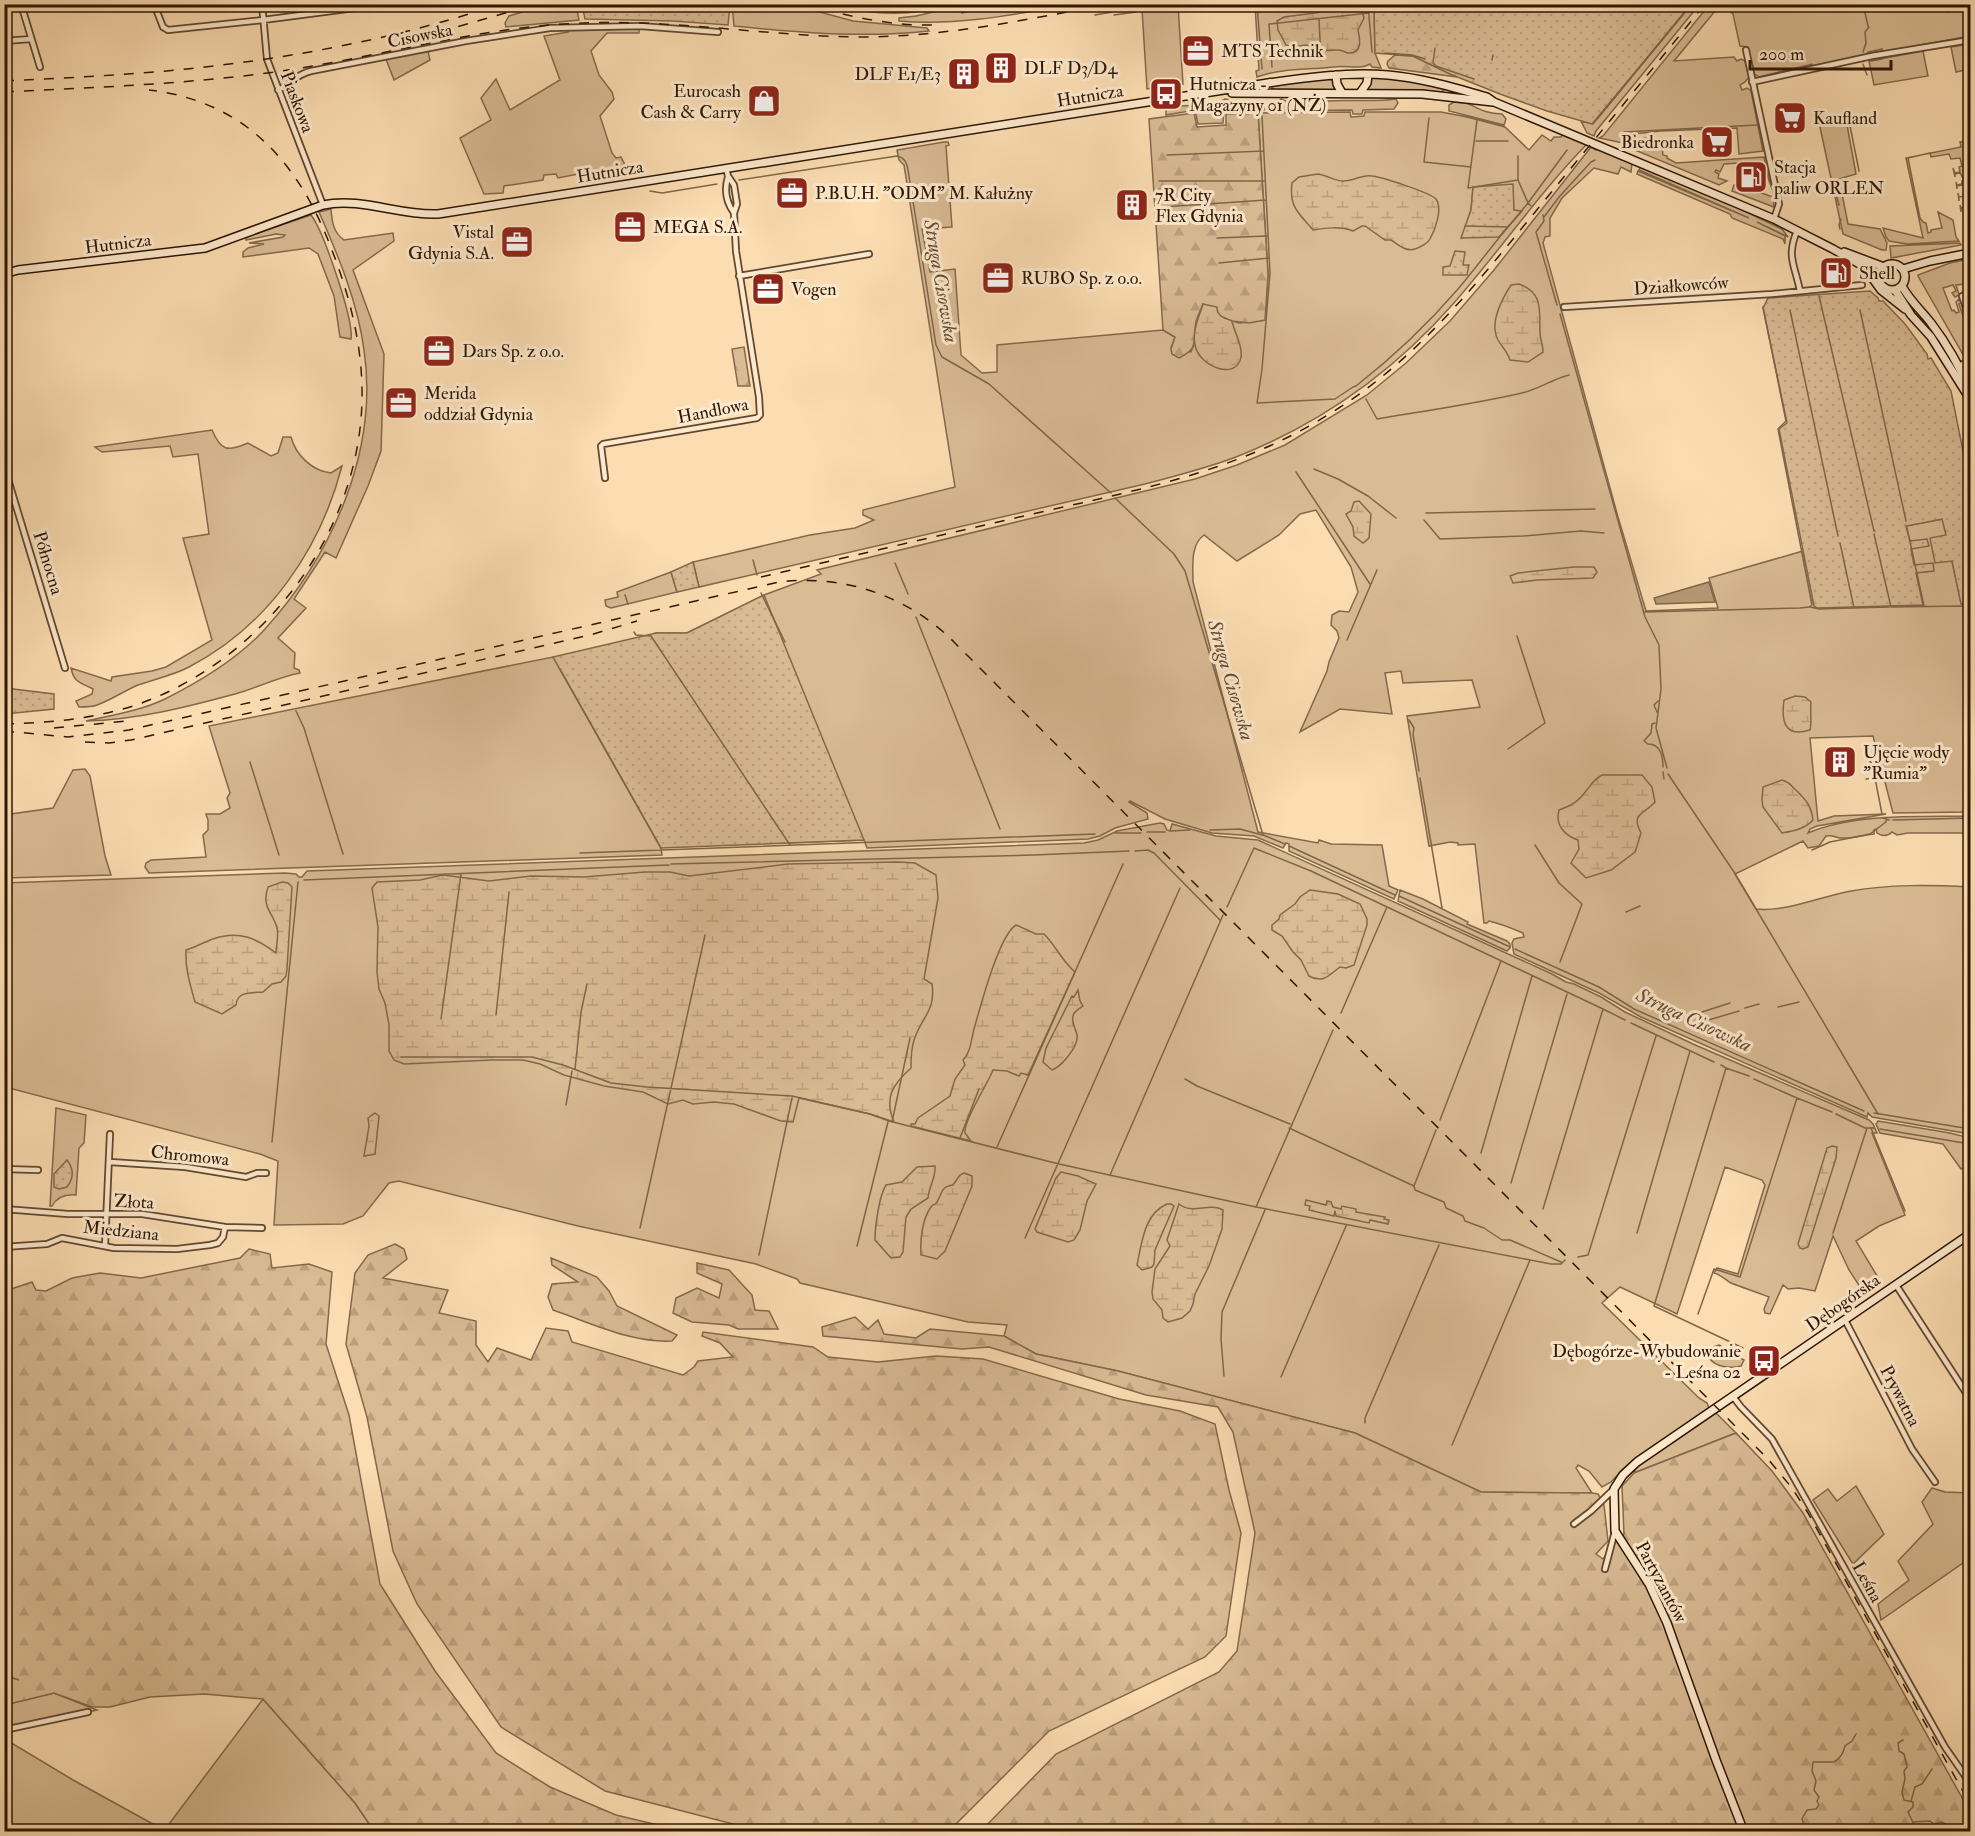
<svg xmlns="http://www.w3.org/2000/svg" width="1975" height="1836" viewBox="0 0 1975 1836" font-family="'IM FELL Double Pica',serif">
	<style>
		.grass { fill: #d9bb94; stroke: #83694c; stroke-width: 1.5; fill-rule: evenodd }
		.forest { fill: url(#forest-firs); stroke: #83694c; stroke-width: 1.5 }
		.wetland { fill: url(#wetland-marsh); stroke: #83694c; stroke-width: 1.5 }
		.park { fill: url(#park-dots); stroke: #83694c; stroke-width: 1.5 }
		.water { fill: #b69a76; stroke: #7f6648; stroke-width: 1.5 }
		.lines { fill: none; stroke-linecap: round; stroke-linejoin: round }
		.stream { stroke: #7f6648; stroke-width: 1.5 }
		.street-casing { stroke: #61482f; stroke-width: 8 }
		.secondary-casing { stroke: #2d1703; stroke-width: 10 }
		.street { stroke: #fde9cd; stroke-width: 4.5 }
		.secondary { stroke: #fde9cd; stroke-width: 7 }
		.rail { stroke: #2d1703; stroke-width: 1.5; stroke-dasharray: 10 10; stroke-linecap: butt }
		.labels { text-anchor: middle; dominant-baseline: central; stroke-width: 6; stroke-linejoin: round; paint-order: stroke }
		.street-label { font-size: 18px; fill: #2d1703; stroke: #fde9cd }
		.poi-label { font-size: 18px; fill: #2d1703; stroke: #fde9cd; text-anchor: start }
		.water-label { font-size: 20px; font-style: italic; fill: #644b31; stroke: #fde9cd }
	</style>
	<defs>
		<pattern id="forest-firs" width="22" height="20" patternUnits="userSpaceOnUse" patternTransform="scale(1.5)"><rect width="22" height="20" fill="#d9bb94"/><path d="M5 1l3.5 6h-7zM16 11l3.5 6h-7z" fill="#bba07e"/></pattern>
		<pattern id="wetland-marsh" width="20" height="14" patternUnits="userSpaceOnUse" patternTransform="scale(1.5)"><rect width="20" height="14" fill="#d9bb94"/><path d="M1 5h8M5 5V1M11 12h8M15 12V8" fill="none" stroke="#bba07e"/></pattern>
		<pattern id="park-dots" width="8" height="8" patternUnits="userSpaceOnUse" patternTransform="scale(1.5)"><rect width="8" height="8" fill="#d9bb94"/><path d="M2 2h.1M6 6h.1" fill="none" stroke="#bba07e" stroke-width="1.8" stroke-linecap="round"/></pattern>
	</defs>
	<rect width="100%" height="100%" fill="#fcddb2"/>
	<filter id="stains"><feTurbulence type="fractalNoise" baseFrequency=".00333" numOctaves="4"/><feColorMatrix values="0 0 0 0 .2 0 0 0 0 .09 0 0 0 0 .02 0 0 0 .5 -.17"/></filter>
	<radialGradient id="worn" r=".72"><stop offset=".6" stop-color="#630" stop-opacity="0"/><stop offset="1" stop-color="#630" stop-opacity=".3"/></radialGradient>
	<path class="grass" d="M995,4L1069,5C1012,15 957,26 899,21V18L916,16L959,6L962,13Z
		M1731,4L1946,5L1947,12L1970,9V36L1882,52V49L1868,52V54L1813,66L1812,64L1759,77L1753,73L1748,47L1740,46L1733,14L1728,10Z
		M545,5H576L579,20L506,27L505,23L509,16Z
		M732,5H794L853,21L927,28L929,31C864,38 799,33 734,26Z
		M836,5H951C911,16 876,16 836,5Z
		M1163,5H1178L1183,84L1147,89L1142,9Z
		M1255,5H1374L1375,53L1381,68L1372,67L1370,64C1360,70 1346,65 1333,67C1310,70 1281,68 1257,77L1256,71L1259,70Z
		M1691,5H1699L1596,131L1594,136L1587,133L1581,121L1593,124Z
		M1709,5H1720L1674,61L1734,57L1737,61L1741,59L1745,61L1749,77L1745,82L1740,85L1742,90L1747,88L1751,91L1763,151L1739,154L1737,128L1661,131L1634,134L1628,137L1623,143L1599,138L1603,136Z
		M639,28V33H607L591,51L599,75L612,92L614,99L600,116L612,153L616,158L621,157L625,165L558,178L556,174L544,175L543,180L504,186L503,193L484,194L460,138L491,120L481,98L496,79L510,110L560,80L544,36L568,32L569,30Z
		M1970,44V69L1956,72L1951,47Z
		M425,51H428L430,60L394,80L386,59Z
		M1923,51L1928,76L1874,85L1869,61Z
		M1372,77L1397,79L1443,86L1444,90L1441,92L1366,90Z
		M1333,78L1338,91H1275L1272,88L1275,84Z
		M1225,99L1246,103H1265L1264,110L1224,111L1223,123L1198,124L1195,110L1166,115V108L1169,107C1184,106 1199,104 1213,106Z
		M1281,99L1290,103C1296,101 1305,103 1312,102C1340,98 1368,103 1396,99L1398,103L1394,109L1363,110L1362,114H1353L1352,110L1274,111L1276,103Z
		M1454,102C1459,103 1464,102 1469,104C1481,110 1488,114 1502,114L1506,119L1504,125L1449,111V105Z
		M1350,112L1351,117L1364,116L1365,112H1441L1467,117L1505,127L1529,150L1542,135L1551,141L1554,137H1561L1563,134L1587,144C1539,193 1499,252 1453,304C1394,371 1320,424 1236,457C1207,468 1176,476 1145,484L699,587L693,562L810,535L855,528L874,520L863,515V510L955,487L904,165L899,160L897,150L944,142H948L949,145L946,146L952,227L922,229L930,272L955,269L961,355L982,373L997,372V345L1163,330L1175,337L1171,348L1191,352L1196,338L1221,317L1239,323L1265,320L1268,274L1258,113ZM1473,188L1514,211H1521L1462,238L1471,210Z
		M1845,114L1856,174L1839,179L1848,224L1880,229L1887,243L1886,250H1882L1843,234L1818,118Z
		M1635,138H1646L1648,143L1652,138H1661L1663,155L1667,156V158L1676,163L1764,157L1772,189L1763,164L1756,162L1724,164L1720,172L1716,170L1715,172L1719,174L1718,178L1727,181L1719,185L1630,148L1628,144Z
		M1970,141V213L1967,208L1961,209V212L1960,205L1961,208L1967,207V204L1969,203L1965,196L1959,197V201L1958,193L1959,197L1965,196V192L1967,191L1963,185L1957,186V189L1956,182L1957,185L1962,184V181L1964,180L1960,173L1955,174V177L1953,168L1955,173L1960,172L1959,167L1962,166L1960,158L1951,159L1949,154L1931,157L1930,153L1908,158L1920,218L1923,222L1926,223L1928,233L1931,232V230L1942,228L1938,212L1953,220L1956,237L1959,241L1907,244L1889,241L1886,237L1883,228L1923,238L1906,158L1961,147L1960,142Z
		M1591,147L1596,150L1598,148L1632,163L1631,172L1621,167L1618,174L1594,168L1562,198L1550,218V236L1545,237L1543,243L1618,517L1646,611L1718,608L1709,578L1803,551L1814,605L1817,608L1922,605L1906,526L1943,519L1961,603L1970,604V812L1893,813L1873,736L1810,738L1818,821L1834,816L1886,814L1817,826L1810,829L1808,833C1854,813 1919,817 1970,816V833H1908L1897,835L1892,832C1888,836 1883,837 1877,833L1876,829L1874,830V834C1863,835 1851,839 1840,838C1834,837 1833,835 1826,836L1819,846L1808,848L1803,841L1735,874L1756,909C1787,912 1819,897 1851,891C1890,884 1931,885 1970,887V1134L1872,1117L1868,1113L1867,1117L1641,1017L1599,993L1514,954L1512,943L1514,939L1524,937L1523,933C1511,928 1502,924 1489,921L1487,923H1484L1475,844L1458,845V843L1450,842L1429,846L1407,716L1480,707L1472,680L1403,683L1401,671L1385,673L1392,714L1340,709L1300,732L1327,671L1329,662L1339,638L1337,631L1331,625L1332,615L1339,611L1349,612L1358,592L1351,567L1316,510L1300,514L1279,535L1237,561L1204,535C1190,545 1193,567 1193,582L1258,832L1318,843L1319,840L1331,844L1382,845L1389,886L1398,890L1394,899L1289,851V844L1286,843L1283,848L1254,836L1212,833L1165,819L1130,801L1129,802L1147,813L1148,819L1115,828L1100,836L1088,839L867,848L864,840L788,843L656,633H687L764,595L821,574L817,570L1195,479L1237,465L1285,445L1367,395L1406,363L1450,321L1494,270Z
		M1640,168H1643L1719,199L1782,229L1788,237L1757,222L1785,236V244L1783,239L1732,218L1730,214L1637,174L1638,171L1749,218L1639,170Z
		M1740,184L1745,187L1773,197L1774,207L1732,191L1734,185Z
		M331,209C332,222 333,232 344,240L393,233L394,241L353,270L384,354L381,451L368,486L336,558L325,552L294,599L306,608L278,638L295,653L294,668L299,670L300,673C278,677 257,688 235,694C187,707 136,720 86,721C112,715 140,711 165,699C201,681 238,659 265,629C332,555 379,451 364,350C358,303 338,255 319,212Z
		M311,215C323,230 354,320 351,339L340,337L334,296L318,254L309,248L243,257V252L248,248L264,244L249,243L283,237L285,235L276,234L246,240V237Z
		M1960,243L1961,245L1891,258L1890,246Z
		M1970,259V291L1969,292L1966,284L1956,285L1959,295L1955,297L1952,293L1956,291L1953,285L1943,288L1952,311L1954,310L1956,313L1959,312L1956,302L1959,299L1962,302L1959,304L1970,336V356L1965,358L1918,276V275L1950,263Z
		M212,430C221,451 227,452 248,443L271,456L278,453L283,437H291C296,456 313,471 331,473L342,466C320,550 268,626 189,667C174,675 155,679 138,685C124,691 111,700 97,705C92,707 85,707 79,707L76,701L92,694L93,689C80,682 74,683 71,668L111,681L112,677L152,671L166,667L212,640L183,538L209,534L198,454L173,457L170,446L102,452L95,447Z
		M671,572L677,592L611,608L606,606L605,600L618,597L617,592Z
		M553,657L661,848L662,855L149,873L145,867L146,863L151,860L206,857L203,835L208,830V820L206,814H220L230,808L227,798L230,793L209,726Z
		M85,769L90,776L105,856L111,875L5,878L4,815L53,808L73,770Z
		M1160,823L1164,824L1167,830L1170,831L1172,824L1216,836L1258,840L1552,974L1566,982L1574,984L1601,997L1625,1012L1693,1044L1869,1120L1873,1124L1877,1133H1872L1905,1215L1879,1226L1856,1241L1879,1279L1862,1290L1849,1270L1833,1236L1815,1291L1799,1288L1788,1289L1783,1285L1770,1314L1765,1313L1764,1309L1769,1297C1756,1292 1744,1288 1731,1283C1725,1280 1722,1275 1714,1273L1717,1268L1738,1274L1765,1185L1762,1180L1725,1167L1677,1314L1620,1287L1602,1303L1699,1398L1707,1403L1709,1408L1623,1469L1611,1482L1602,1487L1589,1471L1578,1465L1576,1468L1592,1493L1481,1492L1355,1433L1118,1371L1036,1354L1004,1336L1007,1325L968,1322L800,1283L797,1279L756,1264L578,1226L399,1181L389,1183L363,1216L343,1224L274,1225L278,1161L260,1154L5,1087L4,883L285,873L296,874L299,877H302L307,871L1084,843L1098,840L1117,831Z
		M1400,890L1423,899L1468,922L1467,924L1507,941L1510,944V948L1507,951L1398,901Z
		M56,1108L86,1115L84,1143L79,1148L76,1195C65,1194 57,1197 52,1206H50Z
		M1878,1121L1950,1133L1970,1138V1164L1961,1169L1943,1144L1880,1133L1876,1124Z
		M1719,1345L1744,1360L1741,1366C1730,1369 1716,1367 1709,1358L1713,1347Z
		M1716,1413L1736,1433L1634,1473L1636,1467Z
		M1856,1486L1884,1534L1853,1564L1813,1500L1828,1489L1837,1501Z
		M1932,1488L1945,1492L1970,1493V1558L1881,1620L1878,1604L1909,1580L1898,1561L1933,1524L1922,1502Z
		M54,1693L97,1710L5,1731L4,1705Z
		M263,1699L355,1803L374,1831L164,1832L153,1826L150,1832H5V1739L73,1780L151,1823L166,1828Z"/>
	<path class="forest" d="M1395,55L1413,56L1457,77L1389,68L1387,64L1388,61Z
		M1194,113L1197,127L1226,125V114L1258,113L1268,274L1265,320L1249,323L1232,321L1221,317L1217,311L1203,304C1201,310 1197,316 1196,322C1192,342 1200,348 1179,358L1172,354L1171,349L1175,337L1163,330L1149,119Z
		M744,347L750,386H738L732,349Z
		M395,1244L404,1249L407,1259L383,1278L448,1290L439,1313L476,1321V1345L488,1362L497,1348L531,1360L546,1328L568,1331L572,1342L683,1375L694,1367L698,1361L733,1357L720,1343L702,1336L703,1332L813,1347L828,1357L878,1362L936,1356L983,1359L1119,1399L1180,1411L1215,1424L1229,1490L1241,1533L1226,1636L1205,1657L1049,1731L949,1831H760L605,1791L501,1727L417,1604L393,1551L367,1417L346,1344L355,1273L368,1255Z
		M249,1249L270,1254L272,1268L309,1264L332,1272L326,1344L349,1415L380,1584L435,1671L496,1753L550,1787L616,1815L683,1831H374L355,1803L263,1699L204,1694L150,1697L110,1707H92L54,1693L5,1705V1676L19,1680L4,1675L5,1291L32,1282L36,1290L46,1291L72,1278L100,1273L141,1278L240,1258Z
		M551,1258L597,1277L609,1291L617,1306L677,1335L672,1341C631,1343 591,1323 553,1310L548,1297L552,1284L578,1282L552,1265Z
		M697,1263L729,1270L752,1295L755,1310L769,1311L778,1329H738L729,1325L692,1322L673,1313L676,1298L697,1288L719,1298L722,1284L697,1273Z
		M855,1317L868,1329L878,1320L884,1334L916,1338L930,1329L1004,1336L1036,1354L1118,1371L1355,1433L1481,1492L1592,1493L1598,1494L1604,1505L1608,1541L1596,1554L1603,1559L1613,1545L1624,1534L1622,1486L1634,1473L1736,1433L1772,1471L1803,1513L1970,1812V1831H981L1056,1754L1219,1672L1237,1651L1255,1533L1233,1432L1218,1407L1146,1395L989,1347L962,1349L823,1336L822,1327Z"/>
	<path class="wetland" d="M1323,5H1360L1364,18L1358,30C1360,39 1363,54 1348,53C1344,52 1343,50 1338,50C1330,50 1321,51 1313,52L1307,45L1292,47L1286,45L1278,30L1277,21L1284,17L1315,13L1319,12Z
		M1318,174C1327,175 1336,182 1344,181C1354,181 1362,174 1372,176C1382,177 1431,193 1436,199C1443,209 1435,230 1430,239C1428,243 1419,248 1415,249C1405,252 1398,244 1391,240H1385L1365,226H1362L1353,231C1340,226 1326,228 1313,230C1299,213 1289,208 1292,183L1299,177Z
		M1519,284C1544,293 1539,311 1540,333C1540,339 1543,345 1543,352L1528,362L1510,360C1507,351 1502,347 1498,340C1489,323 1502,299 1511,285Z
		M1203,304L1217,307C1217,317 1225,318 1232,321C1234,332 1243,345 1241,357C1237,381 1199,367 1195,345C1192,331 1199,317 1203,304Z
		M1359,501L1371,514L1369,538L1363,543L1354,536L1353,527L1346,514L1351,511L1354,502Z
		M1574,567H1594L1597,572L1593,578L1537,580L1513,583L1510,576L1518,573Z
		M1795,696L1805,697L1811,702C1810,711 1812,722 1810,730C1785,738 1781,722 1784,700Z
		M1602,775H1642L1652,787L1655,802C1645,814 1630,813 1641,833L1635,852L1611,870L1586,878L1571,863L1579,849L1578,840C1564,835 1555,825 1559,810C1567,807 1575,804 1581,797C1589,789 1591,781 1602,775Z
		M1782,780C1793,784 1789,785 1797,791C1807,801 1811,806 1813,820C1805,829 1793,831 1782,833L1763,807L1762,800L1763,787Z
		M898,862L915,863L936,875L938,898L924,979L932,984C936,1011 922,1016 914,1040C911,1049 911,1059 911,1068C892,1085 884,1098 894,1122L870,1114L799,1098L793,1122L781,1121L734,1104L714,1102L693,1104L683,1100L668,1104L643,1092L604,1086L564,1075L540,1064L523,1060H492L404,1064L394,1060L389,1051V1025L385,1003L379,989L377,972L378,927L372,888L377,882L420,880L443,875L489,881L531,876L584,877L645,872H670L689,876L788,864Z
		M282,882L288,883L292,887L287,969L286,976L281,982L272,984L263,992C252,993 237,991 236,1005L222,1014L195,1002C190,984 185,969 186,950C196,947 204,942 213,939C239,930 256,938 276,953C276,945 279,936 277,928C273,912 261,908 268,887Z
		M1310,890L1338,894L1360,904L1367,919V925L1354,965L1346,968L1340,967C1329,975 1323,984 1309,976L1301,960L1293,952L1282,936L1272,930V925L1279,919L1280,915L1295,904L1300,897Z
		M1016,925L1036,934H1044C1056,946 1062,961 1075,972L1028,1075L1021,1073L1019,1076L1007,1071L993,1070C988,1083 963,1122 965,1133C966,1134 970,1140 971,1141L911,1126V1124H915L918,1118L950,1096L955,1079L965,1065L963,1060C971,1052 971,1040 974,1029C980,1008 999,935 1016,925Z
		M1078,990L1080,1001L1083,1006C1079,1009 1074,1011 1073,1016C1071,1023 1076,1029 1077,1035C1079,1046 1061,1067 1052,1070L1043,1062L1046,1048L1072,996L1074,997Z
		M375,1113L379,1116L375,1154L364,1156L369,1126L368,1118Z
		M1832,1146L1837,1147L1836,1158L1808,1247L1803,1249L1800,1248L1798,1244L1827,1148Z
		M935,1166C936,1178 929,1186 928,1198L911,1209L906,1217L903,1252L900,1257L891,1258L875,1240C875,1227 879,1196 886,1185L902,1182L917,1167Z
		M1061,1172L1078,1176L1096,1184L1087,1201L1080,1230L1074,1240L1068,1242L1037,1232L1035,1229L1056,1178Z
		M964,1173L972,1176V1186L945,1251L937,1259L921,1255C920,1241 922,1219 931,1207C936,1201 934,1208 938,1200C943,1191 941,1187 953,1185L960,1175Z
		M1306,1200L1326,1205L1327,1201L1331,1202L1333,1207L1341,1209L1342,1206L1356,1209V1212L1385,1217L1384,1219L1389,1220L1388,1224L1370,1220L1369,1223L1336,1216L1335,1211L1334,1216L1309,1210L1310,1206L1305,1205Z
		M1167,1204H1171L1174,1206L1155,1250L1154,1264L1152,1267L1142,1270L1137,1265C1142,1242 1144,1214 1167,1204Z
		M1179,1204C1193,1215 1209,1202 1223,1210L1222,1229L1209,1266L1195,1294L1193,1304L1190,1311L1182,1318L1168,1322L1163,1318L1162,1310L1153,1299L1152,1292L1155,1269L1170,1246L1167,1240Z"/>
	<path class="park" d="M582,5V4L730,5L728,25L673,21L585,19Z
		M1374,5V4L1691,5L1592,124L1547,111L1500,94L1450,74L1413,56L1375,53Z
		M1513,184L1514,210L1522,211L1499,237L1461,238L1471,210L1473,187Z
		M1455,251L1465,252L1463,265H1469L1467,275H1443V267L1450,266Z
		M1870,291L1878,298L1879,301H1883L1905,324L1927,354L1928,359L1931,358L1951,391L1970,486V604H1961L1952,561L1935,563L1930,538L1946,535L1942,519L1906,526L1910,541L1927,539L1929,546L1911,549L1914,565L1933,563L1934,571L1916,573L1923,605L1817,608L1814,606L1779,429L1787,423L1763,308L1768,298Z
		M693,562L699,587L677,592L671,572Z
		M764,595L864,840L661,848L553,657L656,633H687Z
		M5,688L54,694V709L5,714Z
		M67,1160C74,1169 74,1178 67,1187L59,1189L54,1187V1174Z"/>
	<path class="water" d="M1709,582L1715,602L1656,604L1654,598Z"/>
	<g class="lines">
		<path class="stream" d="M1257,4L1262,69
			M1368,4L1372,52
			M1863,4L1868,26
			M1095,15L1112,12
			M1114,15L1136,12
			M1319,19L1321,60
			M1435,48L1433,63L1436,66L1474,79
			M1863,52L1866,43L1865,32L1869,27
			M1385,53L1412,55L1425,59
			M1869,53L1881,51
			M1492,60L1493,55
			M1871,61L1882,59
			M1863,64L1867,75
			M1272,67L1269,24L1369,13
			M1764,76L1812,65
			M1261,106L1259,113L1262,116L1270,273L1262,369L1257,403L1335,399L1353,387L1356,386C1393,357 1427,325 1458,289C1475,269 1491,247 1508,227
			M1848,116L1859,171
			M1429,118L1424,162L1471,167
			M1598,118L1691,4
			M1477,120L1468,188L1518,180
			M1624,132L1757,125
			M1476,141H1508
			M1167,155L1264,151
			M739,180L897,156C905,158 907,163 908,170L936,345L942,357L989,384L1111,493
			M1159,181H1264
			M1834,183V186
			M650,191L662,193L717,184
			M1836,195L1839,205
			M1531,206L1528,203L1567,150
			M1163,207L1266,200
			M1543,215L1544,221L1536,232L1557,305
			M1544,217L1559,197L1591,162L1595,160
			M1465,226L1508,227L1528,203L1518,180V156
			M1840,229L1839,225L1841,219
			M1217,238L1267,236
			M1219,263L1269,258
			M1819,296L1874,531
			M1790,310L1838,536
			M1860,310L1906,521
			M1560,314L1645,617L1659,645L1661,689L1656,728L1667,768
			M1366,399L1377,419C1425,411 1474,404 1522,393C1539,389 1553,379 1569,375
			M1314,469L1338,479L1368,496L1396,518
			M1296,472L1370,584
			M1115,498L1174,554L1185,571L1263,835L1285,844
			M1426,513L1595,509
			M1424,520L1440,539L1523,536L1581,531L1604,533
			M1907,528L1924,606
			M1874,534L1891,607L1964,606L1970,633
			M1840,543L1854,608L1889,607
			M753,560L757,575
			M895,563L908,594
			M761,593L785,642
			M625,595L628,604
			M1810,607L1819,609L1853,608
			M1644,612L1800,608L1809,607L1812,605L1778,429L1786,421L1763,307
			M916,617L1000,829
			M634,632L636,635L651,636L790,845
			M1347,640L1377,570
			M561,671L662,850
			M296,711L304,728L343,854
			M1657,712L1654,705L1658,701
			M1409,720L1414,728L1413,734L1419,771
			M1655,723L1652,724L1651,733L1644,741L1648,744C1660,744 1663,756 1663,767
			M1508,749L1545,723L1517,636
			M1869,760L1872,764
			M250,762L279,855
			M1663,772L1664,779
			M1668,774L1734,872L1878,1114
			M1420,778L1442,908
			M1866,779L1875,778L1882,814
			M1883,818L1889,820
			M1893,820L1970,818
			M1210,830L1240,829L1262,835
			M1171,831L1190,830
			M1147,832H1165
			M1115,833H1141
			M1535,845L1559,883L1582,904L1560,962
			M1289,846L1395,895
			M1812,850L1830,842L1870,834L1886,822V820
			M1135,851L1148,850L1154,853L1220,920
			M580,853L1095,834
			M671,864L1034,855L1129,851
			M304,880L669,865
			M4,888H8
			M1399,896L1510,947
			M1227,907L1254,848L1311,871L1603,1009
			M1626,912L1640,906
			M1515,949L1599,987L1634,1009L1864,1111
			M1778,1007L1799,1002
			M1745,1008L1759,1004
			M1702,1012L1730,1003
			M1341,1013L1387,907
			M496,1015L509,892
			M441,1019L461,874
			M1705,1021L1739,1011
			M1631,1023L1714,1062
			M401,1057H532L563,1065L611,1083L647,1087L792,1096L870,1114L889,1121L1059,1164L1256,1207L1551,1264H1561L1565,1260
			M1721,1065L1726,1068L1654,1306L1743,1348
			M1726,1068L1749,1076
			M575,1069L581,1012L587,984
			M1185,1079L1197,1086L1290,1124
			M1754,1079L1797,1098
			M566,1105L572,1071
			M1874,1113L1970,1129
			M1836,1114L1865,1128H1874
			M1440,1120L1501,961
			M892,1122L910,1038
			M1289,1128L1414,1186L1415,1190L1444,1202L1446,1208L1463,1216L1465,1221L1484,1228L1502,1240H1510L1561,1262
			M1871,1128L1905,1211
			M1880,1129L1970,1144
			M960,1138L979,1089
			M272,1142L298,882
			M997,1147L1123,864
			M1481,1153L1532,976
			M1110,1175L1223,915
			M1511,1183L1567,994
			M1414,1186L1436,1130
			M1256,1207L1333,1030
			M1543,1209L1603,1009L1625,1020
			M640,1228L705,935
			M1637,1233L1690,1051
			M1833,1233L1867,1128
			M1025,1238L1180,888
			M857,1246L888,1122
			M759,1255L792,1098
			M1578,1257L1588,1255L1656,1036
			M1698,1314L1714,1269L1740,1277L1797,1098L1832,1112
			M1224,1376L1221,1339L1222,1312L1265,1210
			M1281,1377L1346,1226
			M1365,1423V1418L1439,1245
			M1452,1445L1530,1260
			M1903,1740L1898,1743L1899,1751L1904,1754L1907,1767L1904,1771L1905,1779L1902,1792L1904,1800L1913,1802V1807L1908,1812L1915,1827L1913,1828L1914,1832
			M1911,1801L1915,1787L1922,1784L1932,1769
			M1913,1822L1930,1821L1934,1824L1942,1822L1951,1827L1965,1826L1967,1824
			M1802,1832L1803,1822L1802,1819L1807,1810L1816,1809L1819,1805L1817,1801L1819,1797L1814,1790L1816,1781L1812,1771L1813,1762H1834C1841,1758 1843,1753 1845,1746L1852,1741L1856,1734"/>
		<defs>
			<path id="street" d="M21,4L40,67
				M154,4L163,27L168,30L263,20L378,5
				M262,4L267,59L323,205
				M4,41L31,39
				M1746,50L1779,204L1774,219
				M1752,82L1872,56L1970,40
				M278,90C292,84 294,75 311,71L466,41L550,28L640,26L718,32
				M728,177C724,190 726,202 734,213
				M1797,231C1786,257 1795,265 1800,291
				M739,276L869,254
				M1970,293L1962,296L1970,320
				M1564,307L1772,294L1862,285
				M1958,366L1970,361
				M4,466L65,668
				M605,478L601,446L603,444L757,418L760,415L759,397L736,251L734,213L737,204L734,185L728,176L726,168
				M110,1162L185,1167L246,1177L257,1173H266
				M4,1169L38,1170
				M4,1209L68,1214H142L225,1227L262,1228
				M105,1246L110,1134
				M4,1247L47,1244L62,1238L114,1248L177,1249L210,1245L218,1243L223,1237L225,1227
				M1896,1285L1970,1399
				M1845,1320L1912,1449L1935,1482
				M1734,1398L1741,1407L1772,1439L1945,1747L1970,1783
				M1574,1524L1591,1511L1614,1489
				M1605,1569L1615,1531
				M4,1730L88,1712"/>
			<path id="secondary" d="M1336,75L1337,84L1342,93
				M1232,93L1422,94L1493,102
				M1360,93L1367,83L1368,75
				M1844,252L1884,267
				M1879 277a13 13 0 1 1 26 0a13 13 0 1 1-26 0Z
				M1865,268L1881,290L1905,309
				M1903,269L1930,261L1970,253
				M4,274L18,270L205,248L323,205C362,197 400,216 438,214L1268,83C1308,77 1348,72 1388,75C1422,78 1455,88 1487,97L1494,102L1774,219L1833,249L1879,275
				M1902,286C1910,301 1921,310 1931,323C1947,344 1960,367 1970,391
				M1895,290L1911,315L1931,337L1970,399
				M1744,1832L1716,1760L1667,1623L1649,1584L1615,1531L1614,1489L1623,1475L1637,1462L1970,1234"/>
		</defs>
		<use href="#street" class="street-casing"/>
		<use href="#secondary" class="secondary-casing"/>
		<use href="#street" class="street"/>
		<use href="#secondary" class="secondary"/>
		<path class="rail" d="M804,4C847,16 889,26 934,25
			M439,32L537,4
			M4,81C65,78 127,75 187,69C293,58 399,38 500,4
			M4,92C99,87 195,84 288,70C381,56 470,30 564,24C663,17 760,36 859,37C943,37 1026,20 1108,4
			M761,577C853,556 945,534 1037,513C1142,489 1239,471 1331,413C1417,360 1477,283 1540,206C1595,139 1650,72 1705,4
			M4,724C48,723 94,719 136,705C266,660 365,527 362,388C361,338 348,291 330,245C297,160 243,101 149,90
			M54,728L126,721
			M4,731L68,737L129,730L779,582C844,574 908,596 954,642L1768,1459L1792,1488L1808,1513L1970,1804
			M85,742L109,743L131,740L590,635L637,621"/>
	</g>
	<defs>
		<symbol id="office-square" viewBox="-11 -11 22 22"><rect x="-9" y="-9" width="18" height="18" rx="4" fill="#8f2418" stroke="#fde9cd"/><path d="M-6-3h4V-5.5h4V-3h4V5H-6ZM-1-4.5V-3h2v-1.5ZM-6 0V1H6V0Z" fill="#fff"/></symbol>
		<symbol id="building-square" viewBox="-11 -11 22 22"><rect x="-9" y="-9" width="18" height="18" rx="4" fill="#8f2418" stroke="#fde9cd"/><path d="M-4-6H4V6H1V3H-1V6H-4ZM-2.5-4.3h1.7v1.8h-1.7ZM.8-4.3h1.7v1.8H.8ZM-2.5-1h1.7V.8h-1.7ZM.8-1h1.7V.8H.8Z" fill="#fff"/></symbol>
		<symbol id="bus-square" viewBox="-11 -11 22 22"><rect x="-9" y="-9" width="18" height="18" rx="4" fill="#8f2418" stroke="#fde9cd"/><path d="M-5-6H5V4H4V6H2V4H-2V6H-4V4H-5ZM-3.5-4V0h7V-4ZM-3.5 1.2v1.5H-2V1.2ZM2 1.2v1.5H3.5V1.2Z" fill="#fff"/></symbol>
		<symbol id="shop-square" viewBox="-11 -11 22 22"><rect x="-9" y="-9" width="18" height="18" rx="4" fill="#8f2418" stroke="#fde9cd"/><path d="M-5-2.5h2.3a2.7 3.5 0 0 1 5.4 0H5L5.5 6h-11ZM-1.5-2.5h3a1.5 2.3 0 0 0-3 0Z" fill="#fff"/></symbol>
		<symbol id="supermarket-square" viewBox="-11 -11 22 22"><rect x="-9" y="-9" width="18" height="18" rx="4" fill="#8f2418" stroke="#fde9cd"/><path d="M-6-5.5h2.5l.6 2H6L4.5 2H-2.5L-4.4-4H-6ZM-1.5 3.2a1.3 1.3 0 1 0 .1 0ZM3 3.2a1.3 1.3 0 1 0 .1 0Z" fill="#fff"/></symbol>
		<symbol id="fuel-square" viewBox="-11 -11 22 22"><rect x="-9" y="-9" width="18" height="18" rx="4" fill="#8f2418" stroke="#fde9cd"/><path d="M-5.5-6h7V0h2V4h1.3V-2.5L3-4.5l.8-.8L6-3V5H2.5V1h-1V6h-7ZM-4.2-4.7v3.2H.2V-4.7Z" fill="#fff"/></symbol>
	</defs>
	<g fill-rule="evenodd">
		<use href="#office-square" x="1179" y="32" width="38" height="38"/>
		<use href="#building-square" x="982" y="49" width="38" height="38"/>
		<use href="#building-square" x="945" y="55" width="38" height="38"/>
		<use href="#bus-square" x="1147" y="75" width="38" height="38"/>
		<use href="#shop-square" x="745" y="82" width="38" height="38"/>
		<use href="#supermarket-square" x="1771" y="99" width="38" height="38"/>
		<use href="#supermarket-square" x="1698" y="123" width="38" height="38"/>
		<use href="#fuel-square" x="1732" y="158" width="38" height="38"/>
		<use href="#office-square" x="773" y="174" width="38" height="38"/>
		<use href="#building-square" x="1113" y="186" width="38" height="38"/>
		<use href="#office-square" x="611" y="208" width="38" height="38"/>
		<use href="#office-square" x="498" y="223" width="38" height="38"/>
		<use href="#fuel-square" x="1817" y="254" width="38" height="38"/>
		<use href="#office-square" x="979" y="259" width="38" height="38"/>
		<use href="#office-square" x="749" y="270" width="38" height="38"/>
		<use href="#office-square" x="420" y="332" width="38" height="38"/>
		<use href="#office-square" x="382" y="384" width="38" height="38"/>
		<use href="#building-square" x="1821" y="743" width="38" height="38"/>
		<use href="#bus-square" x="1745" y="1342" width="38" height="38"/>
	</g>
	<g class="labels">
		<g class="street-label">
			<text transform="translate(420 36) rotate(-11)">Cisowska</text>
			<text transform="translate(1090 96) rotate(-9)">Hutnicza</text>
			<text transform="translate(297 102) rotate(69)">Piaskowa</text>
			<text transform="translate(610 172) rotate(-9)">Hutnicza</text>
			<text transform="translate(118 244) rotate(-7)">Hutnicza</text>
			<text transform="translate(1681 286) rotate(-4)">Działkowców</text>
			<text transform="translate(713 411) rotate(-11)">Handlowa</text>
			<text transform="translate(48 563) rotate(73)">Północna</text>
			<text transform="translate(190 1156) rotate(6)">Chromowa</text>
			<text transform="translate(134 1202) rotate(3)">Złota</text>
			<text transform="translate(121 1231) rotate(6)">Miedziana</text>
			<text transform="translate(1843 1303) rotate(-35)">Dębogórska</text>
			<text transform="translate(1900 1396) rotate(62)">Prywatna</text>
			<text transform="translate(1661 1582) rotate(62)">Partyzantów</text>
			<text transform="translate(1867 1582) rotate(61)">Leśna</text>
		</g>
		<g class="poi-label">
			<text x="1221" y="51">MTS Technik</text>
			<text x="1024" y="68">DLF D3/D4</text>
			<text x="941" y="74" text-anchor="end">DLF E1/E3</text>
			<text x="1189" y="84">Hutnicza -<tspan x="1189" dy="21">Magazyny 01 (NŻ)</tspan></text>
			<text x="741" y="91" text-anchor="end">Eurocash<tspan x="741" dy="21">Cash &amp; Carry</tspan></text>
			<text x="1813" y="118">Kaufland</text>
			<text x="1694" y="142" text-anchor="end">Biedronka</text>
			<text x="1774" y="167">Stacja<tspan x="1774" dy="21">paliw ORLEN</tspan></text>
			<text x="815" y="193">P.B.U.H. "ODM" M. Kałużny</text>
			<text x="1155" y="195">7R City<tspan x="1155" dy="21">Flex Gdynia</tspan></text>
			<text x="653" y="227">MEGA S.A.</text>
			<text x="494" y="232" text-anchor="end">Vistal<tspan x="494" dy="21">Gdynia S.A.</tspan></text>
			<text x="1859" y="273">Shell</text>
			<text x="1021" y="278">RUBO Sp. z o.o.</text>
			<text x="791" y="289">Vogen</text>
			<text x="462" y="351">Dars Sp. z o.o.</text>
			<text x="424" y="393">Merida<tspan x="424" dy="21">oddział Gdynia</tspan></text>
			<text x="1863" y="752">Ujęcie wody<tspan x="1863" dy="21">"Rumia"</tspan></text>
			<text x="1741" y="1351" text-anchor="end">Dębogórze-Wybudowanie<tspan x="1741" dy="21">- Leśna 02</tspan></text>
		</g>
		<g class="water-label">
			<text transform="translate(941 281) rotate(80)">Struga Cisowska</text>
			<text transform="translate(1231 680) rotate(74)">Struga Cisowska</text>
			<text transform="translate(1694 1020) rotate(25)">Struga Cisowska</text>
		</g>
	</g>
	<rect width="1975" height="1836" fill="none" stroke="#fcddb2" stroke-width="24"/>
	<rect x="6" y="6" width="1963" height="1824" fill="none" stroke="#2d1703" stroke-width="3"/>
	<rect x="12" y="12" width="1951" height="1812" fill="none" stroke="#2d1703" stroke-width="1.5"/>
	<path d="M1750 60v9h141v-9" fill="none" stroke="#2d1703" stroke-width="3"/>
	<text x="1759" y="60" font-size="18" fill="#2d1703" stroke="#fde9cd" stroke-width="4.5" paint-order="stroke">200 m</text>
	<rect width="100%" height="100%" filter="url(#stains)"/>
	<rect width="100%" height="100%" fill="url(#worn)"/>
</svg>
